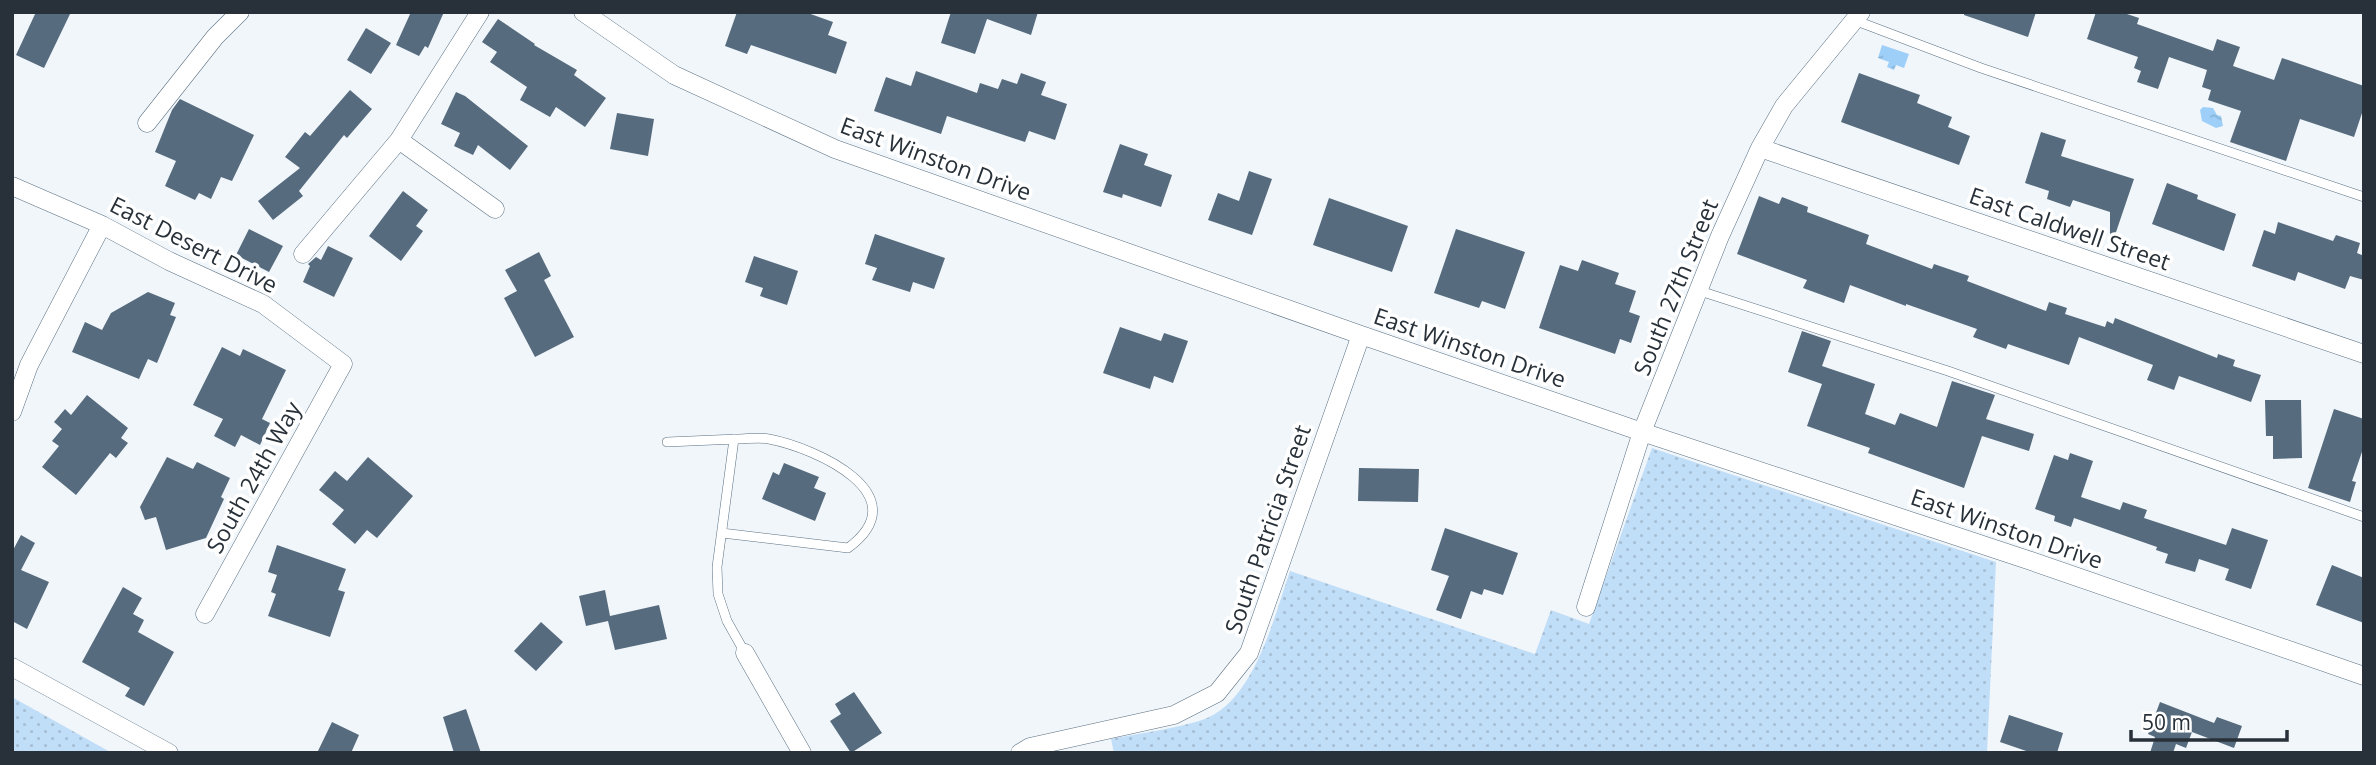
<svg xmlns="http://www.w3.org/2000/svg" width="2376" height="765" viewBox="0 0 2376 765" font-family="'Open Sans',sans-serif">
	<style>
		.grass { fill: url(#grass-dots) }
		.water { fill: url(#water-ripples) }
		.building { fill: #566b7e }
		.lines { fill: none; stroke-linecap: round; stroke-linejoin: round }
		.service-casing { stroke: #5b7183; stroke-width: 10 }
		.minor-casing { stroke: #5b7183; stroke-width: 19 }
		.service { stroke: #fff; stroke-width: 9 }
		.minor { stroke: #fff; stroke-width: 18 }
		.labels { text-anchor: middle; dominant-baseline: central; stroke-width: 7; stroke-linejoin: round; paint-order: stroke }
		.street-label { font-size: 23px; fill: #283139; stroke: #fff }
	</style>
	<defs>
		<pattern id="grass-dots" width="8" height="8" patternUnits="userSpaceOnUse" patternTransform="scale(1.75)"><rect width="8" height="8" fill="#c1def8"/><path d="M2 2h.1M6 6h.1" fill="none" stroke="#a6bfd5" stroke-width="1.8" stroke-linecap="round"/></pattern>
		<pattern id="water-ripples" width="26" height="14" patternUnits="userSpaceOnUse" patternTransform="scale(1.75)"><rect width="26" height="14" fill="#9dcff8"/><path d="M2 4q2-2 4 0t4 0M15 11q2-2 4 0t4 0" fill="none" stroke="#87b2d5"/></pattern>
	</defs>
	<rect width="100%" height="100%" fill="#f1f6fa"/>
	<path class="grass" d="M1652,448L1996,562L1987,753H1114L1111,739C1141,733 1173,729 1202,720C1254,703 1274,617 1290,571L1535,654L1551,610L1589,624Z
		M12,697L112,753H12Z"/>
	<path class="water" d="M1882,45L1909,54L1904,68L1896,65L1894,70L1887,67L1889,62L1878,58Z
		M2203,107L2213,108L2217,115L2221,116L2223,126L2216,128L2202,121L2200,110Z"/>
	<path class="building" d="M36,12H71L44,68L16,55Z
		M411,12H444L428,48L425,46L419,56L396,45Z
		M737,12H805L833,22L828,35L847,42L836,74L751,45L747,54L725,46Z
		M951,12H1038L1031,35L987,19L975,54L941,43Z
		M1964,12H2036L2028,37L1964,15Z
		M2096,12H2121L2139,18L2137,24L2213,51L2217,39L2240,47L2233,66L2274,80L2282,58L2364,86V107L2354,137L2300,119L2286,161L2230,142L2241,111L2208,100L2211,90L2202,87L2207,70L2169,57L2158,89L2137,82L2141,71L2134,68L2138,57L2087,39Z
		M498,19L535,44L534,45L577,70L574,75L606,98L585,127L556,107L550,117L520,100L527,87L490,62L497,52L482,42Z
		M366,28L391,43L371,74L347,60Z
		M916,71L977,93L980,83L998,89L1002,79L1017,84L1021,73L1046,82L1041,95L1067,104L1055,140L1029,131L1025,142L947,116L941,134L874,111L886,77L911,86Z
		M1859,73L1920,95L1917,103L1952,117L1948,127L1970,136L1959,165L1841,122Z
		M350,90L372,109L347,138L344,135L299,191L303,196L273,220L258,201L300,168L285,157L305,132L310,136Z
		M456,92L465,96L528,146L510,170L478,145L473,155L454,146L460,133L441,124Z
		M180,99L254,135L232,181L221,177L211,199L199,193L195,200L165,186L176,161L155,152L172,110Z
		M617,113L654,119L648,156L610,149Z
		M2041,132L2066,140L2061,156L2134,179L2113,241L2110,240V212L2073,200L2070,207L2047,199L2049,191L2025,183Z
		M1120,144L1148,154L1144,165L1172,175L1161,207L1123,194L1122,198L1103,192Z
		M1249,171L1272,179L1252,235L1208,220L1218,193L1239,201Z
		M2167,183L2198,195L2197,199L2236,214L2224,251L2152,224Z
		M403,191L428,210L416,226L423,231L401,261L369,236Z
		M1759,196L1779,204L1782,197L1808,207L1807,212L1869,235L1866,244L1932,269L1934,264L1969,276L1967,281L2046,311L2049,302L2067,308L2065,314L2105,327L2107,321L2113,324L2115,318L2217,358L2218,354L2235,360L2233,366L2261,375L2251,402L2179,376L2174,390L2147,380L2153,365L2079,337L2069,365L2008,344L2006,349L1973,337L1977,329L1906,304V306L1850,285L1844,303L1803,288L1807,280L1737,254Z
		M1329,198L1408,226L1392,272L1313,245Z
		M2278,222L2333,241L2336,235L2360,243L2357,253L2364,256V280L2350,276L2345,289L2298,272L2295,281L2252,266L2264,230L2275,234Z
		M249,229L283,246L269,272L236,255Z
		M1456,229L1525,252L1505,309L1482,301L1479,308L1434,293Z
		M875,234L945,258L934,289L913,282L910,292L872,280L877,268L865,264Z
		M328,246L353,258L334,297L303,282L310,266L308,264L316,257L321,260Z
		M539,252L551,276L544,280L574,337L535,357L504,298L517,291L505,270Z
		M754,256L798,271L787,305L760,296L763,288L745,282Z
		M1582,260L1619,273L1615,284L1636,291L1629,312L1640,316L1631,343L1620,339L1615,354L1539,328L1560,265L1578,271Z
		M148,292L175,303L170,315L176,317L157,363L148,359L139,379L72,352L85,322L102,330L111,313Z
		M1120,327L1161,341L1164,333L1188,341L1173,383L1154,376L1150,389L1103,373Z
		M1802,331L1831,341L1822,366L1875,384L1865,414L1895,425L1900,413L1937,427L1952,381L1995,395L1986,419L2034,434L2029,451L1982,436L1964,488L1868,453L1870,448L1807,426L1822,384L1788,372Z
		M222,347L240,356L243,349L286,370L262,419L270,423L260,445L241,435L235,447L214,436L223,419L193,405Z
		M87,395L128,428L121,438L128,443L116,458L110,453L76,495L42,467L59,446L52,441L62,429L54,422L65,409L71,415Z
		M2265,400H2301L2302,458L2273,459V436H2266Z
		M2334,409L2364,419V446L2352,481L2356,482L2350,502L2308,488Z
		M2070,453L2093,461L2081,497L2120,510L2123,502L2147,510L2144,518L2226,545L2232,528L2268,540L2251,589L2225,580L2229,569L2199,559L2195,572L2165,563L2168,554L2156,550L2157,547L2074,518L2071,527L2054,521L2055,516L2035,509L2054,455L2068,460Z
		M167,457L193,469L197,462L230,478L221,497L224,499L206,538L166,550L156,517L145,520L140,507Z
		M368,457L413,496L377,538L367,530L355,544L332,524L344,510L319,490L335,471L347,481Z
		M784,463L819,477L814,488L826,493L815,521L762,499L773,472L779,475Z
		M1359,468L1419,469L1418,502L1358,501Z
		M1445,528L1518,553L1503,595L1484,589L1482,595L1471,591L1461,619L1436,610L1449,576L1431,570Z
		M21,535L35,543L21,570L49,582L27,629L12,621V552Z
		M277,545L346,569L338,590L345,592L330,637L268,616L276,594L271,592L277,575L268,572Z
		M2332,565L2364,578V623L2316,605Z
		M123,587L142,598L133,614L144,620L138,632L174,652L144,706L125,696L130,688L82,662Z
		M605,590L610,616L659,605L667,639L615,650L608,621L586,626L579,596Z
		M541,622L563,642L536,671L514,651Z
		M854,692L882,733L851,753L830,721L841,714L835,704Z
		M2160,702L2214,723L2217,717L2242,726L2234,748L2192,732L2186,748L2176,744L2173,753H2150L2155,737L2148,734Z
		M466,709L481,753H454L443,717Z
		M2009,715L2063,733L2057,753H2032L2000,742Z
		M332,722L359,735L351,753H317Z"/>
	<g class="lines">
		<defs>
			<path id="service" d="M1854,20L1981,68L2364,197
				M1700,291L1948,371L2364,517
				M734,439L717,567L718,594L727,621L745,653
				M667,442C690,441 713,440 737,439C747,439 759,437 769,439C816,448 920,495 848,548L722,533"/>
			<path id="minor" d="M583,12L674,75L835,149L1361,335L1642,432L2028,560L2364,676
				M147,123L215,37L240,12
				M399,140L495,209
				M1760,148L2364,354
				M12,186L102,225L169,261L263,304L343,364L205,614
				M303,254L399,140L480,12
				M12,412L29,365L102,225
				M1586,607L1642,432L1720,236L1760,148L1784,106L1861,12
				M745,653L802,753
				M12,667L169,753
				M1020,753L1030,747L1174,715L1217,693L1249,653L1361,335"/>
		</defs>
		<use href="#service" class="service-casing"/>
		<use href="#minor" class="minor-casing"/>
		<use href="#service" class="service"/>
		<use href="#minor" class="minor"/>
	</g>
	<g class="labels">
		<g class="street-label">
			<text transform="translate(936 158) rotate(20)">East Winston Drive</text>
			<text transform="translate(2070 228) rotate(19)">East Caldwell Street</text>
			<text transform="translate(194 244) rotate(27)">East Desert Drive</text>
			<text transform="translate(1675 287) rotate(-68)">South 27th Street</text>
			<text transform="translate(1470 347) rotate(19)">East Winston Drive</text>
			<text transform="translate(253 477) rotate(-61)">South 24th Way</text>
			<text transform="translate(2007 528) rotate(19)">East Winston Drive</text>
			<text transform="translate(1267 529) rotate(-71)">South Patricia Street</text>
		</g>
	</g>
	<rect width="2376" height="765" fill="none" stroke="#283139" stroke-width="28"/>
	<path d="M2131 730v10h156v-10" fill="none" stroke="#283139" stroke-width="3.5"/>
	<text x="2142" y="730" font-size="21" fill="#283139" stroke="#ffffff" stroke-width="5" paint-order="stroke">50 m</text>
</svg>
